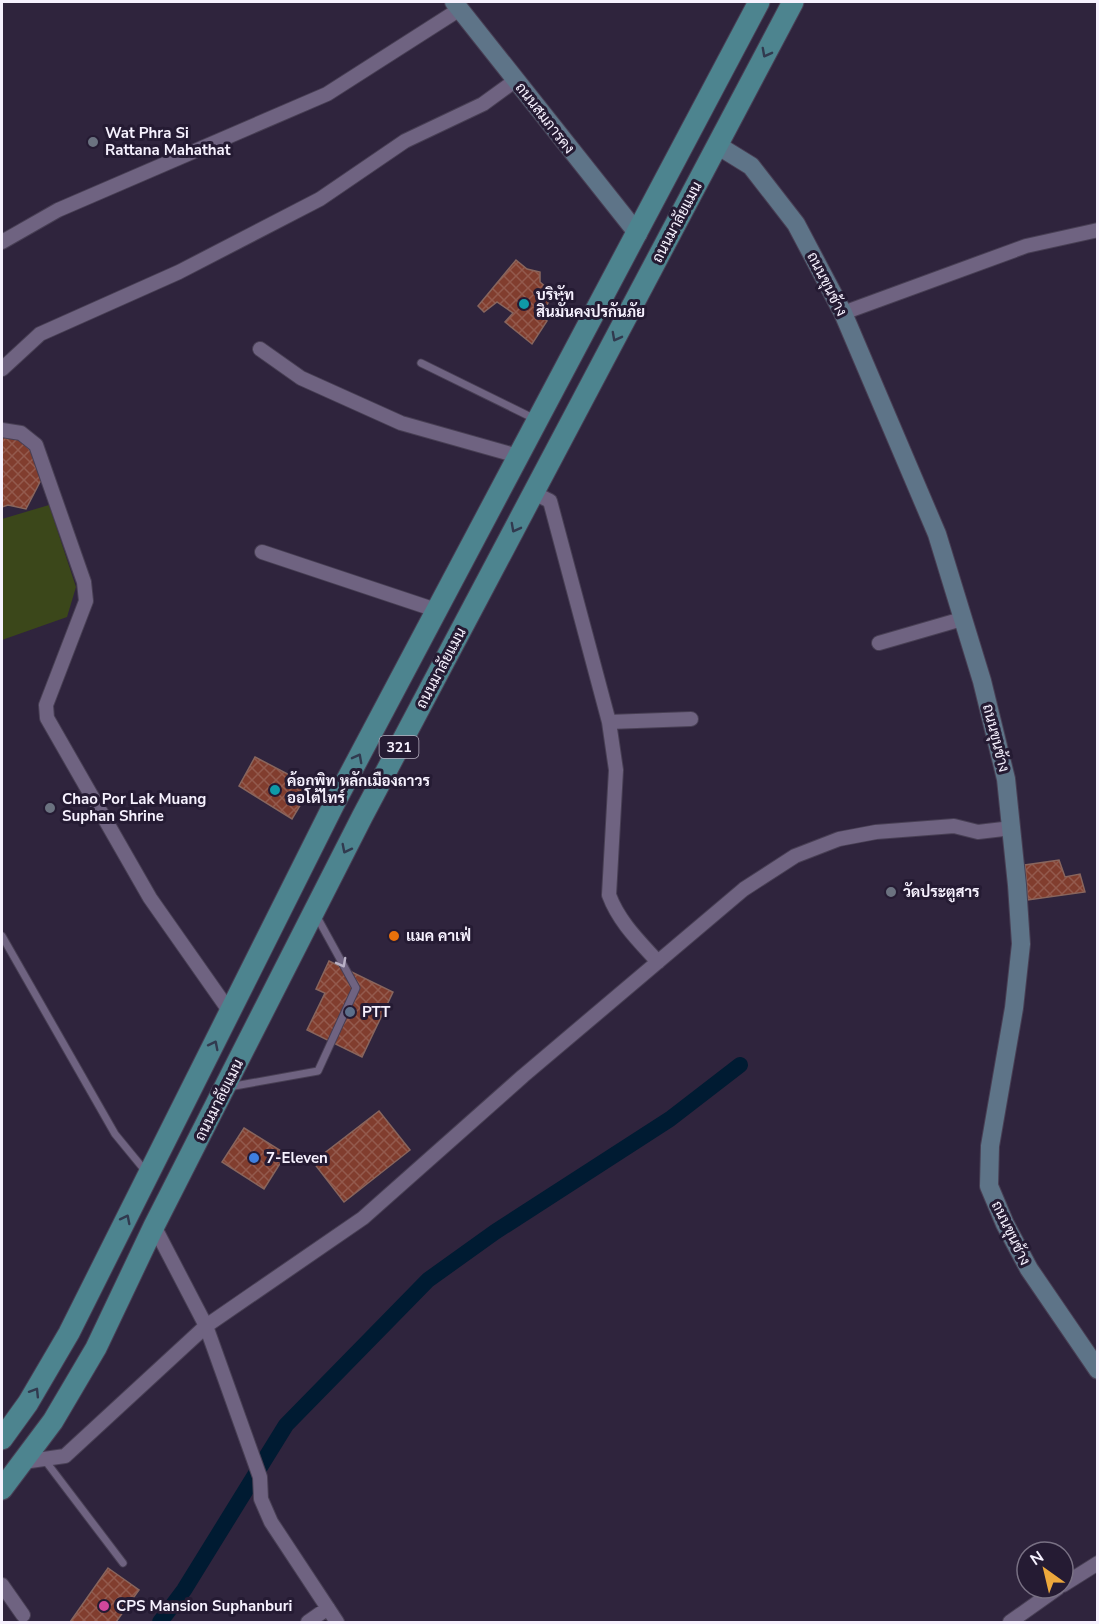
<svg xmlns="http://www.w3.org/2000/svg" width="1099" height="1624" viewBox="0 0 1099 1624" font-family="'Nunito Sans',Sarabun,sans-serif">
	<style>
		.park { fill: #3b471a }
		.lines { fill: none; stroke-linecap: round; stroke-linejoin: round }
		.canal { stroke: #001b32; stroke-width: 16 }
		.building { fill: url(#building-cross-hatch); stroke: #88655d; stroke-width: 1.5 }
		.lane-casing { stroke: #483f54; stroke-width: 9 }
		.street-casing { stroke: #483f54; stroke-width: 16 }
		.secondary-casing { stroke: #483f54; stroke-width: 20 }
		.primary-casing { stroke: #483f54; stroke-width: 23 }
		.lane { stroke: #6f6381; stroke-width: 7 }
		.street { stroke: #6f6381; stroke-width: 14 }
		.secondary { stroke: #5e7488; stroke-width: 18 }
		.primary { stroke: #4d848f; stroke-width: 21 }
		.oneway { stroke: #313a4f }
		.oneway2 { stroke: #b9b1c6 }
		.worship-dot { fill: #6b7280; stroke: #251b33; stroke-width: 2 }
		.culture-dot { fill: #0f9aa8; stroke: #251b33; stroke-width: 2 }
		.food-dot { fill: #e8710a; stroke: #251b33; stroke-width: 2 }
		.service-dot { fill: #5c6f8a; stroke: #251b33; stroke-width: 2 }
		.shop-dot { fill: #3f7fe0; stroke: #251b33; stroke-width: 2 }
		.hotel-dot { fill: #d1479c; stroke: #251b33; stroke-width: 2 }
		.labels { text-anchor: middle; dominant-baseline: central; stroke-width: 6; stroke-linejoin: round; paint-order: stroke }
		.shield { fill: #251b33; stroke: #b7b1c1; stroke-width: 1.5 }
		.shield-label { font-size: 14px; font-weight: bold; fill: #f6f1fe }
		.street-label { font-size: 15px; fill: #f6f1fe; stroke: #251b33 }
		.poi-label { font-size: 15px; font-weight: bold; fill: #f6f1fe; stroke: #251b33; text-anchor: start }
	</style>
	<defs>
		<pattern id="building-cross-hatch" width="8" height="8" patternUnits="userSpaceOnUse" patternTransform="scale(1.5)"><rect width="8" height="8" fill="#813d2e"/><path d="M0 0l8 8M0 8l8-8" fill="none" stroke="#935a4d"/></pattern>
	</defs>
	<rect width="100%" height="100%" fill="#2f243d"/>
	<path class="park" d="M49,505L76,587L67,617L2,640V519Z"/>
	<g class="lines">
		<path class="canal" d="M160,1622L184,1590L286,1425L428,1280L495,1232L670,1119L740,1065"/>
	</g>
	<path class="building" d="M516,260L527,269L540,272V282L554,294L540,315L547,321L532,344L505,322L513,313L497,302L484,312L478,306Z
		M2,433L19,437L30,449L42,478L26,509L8,505L2,507Z
		M255,757L303,782L307,794L292,819L239,786Z
		M1059,860L1065,877L1080,874L1085,892L1028,900L1025,865Z
		M329,961L393,992L362,1057L307,1030L325,993L316,989Z
		M379,1111L410,1150L344,1202L313,1162Z
		M244,1128L286,1154L264,1189L222,1162Z
		M108,1568L139,1590L116,1622H70Z"/>
	<g class="lines">
		<defs>
			<path id="lane" d="M421,363L535,419
				M2,936L115,1134L147,1173
				M229,1087L318,1071L356,988L317,917
				M44,1459L123,1563"/>
			<path id="street" d="M2,242L58,210L327,94L460,9
				M843,313L1026,246L1098,230
				M260,349L301,378L401,423L518,456
				M2,369L40,334L179,272L320,199L405,141L483,104L516,80
				M2,430L21,433L36,445L84,582L86,601L46,705L47,718L150,898L230,1012
				M534,493L550,501L609,722L616,770L609,895C619,922 639,941 658,962
				M262,552L436,610
				M879,643L962,619
				M609,722L691,719
				M154,1226L206,1326L260,1477L261,1499L271,1522L337,1622
				M23,1462L65,1456L206,1326L363,1218L523,1076L744,889L795,856L839,839L876,832L954,826L978,832L1012,828
				M2,1585L23,1615
				M1063,1585L1098,1563
				M308,1622L328,1608
				M1010,1622L1058,1588"/>
			<path id="secondary" d="M454,2L638,234
				M717,145L751,166L796,224L843,313L937,534L982,681L1006,779L1017,885L1021,944L1014,1008L990,1146L989,1186L1005,1224L1029,1269L1098,1370"/>
			<path id="primary" d="M2,1439L28,1403L69,1333L334,804L759,2
				M2,1489L53,1421L96,1348L154,1226L362,817L793,2"/>
		</defs>
		<use href="#lane" class="lane-casing"/>
		<use href="#street" class="street-casing"/>
		<use href="#secondary" class="secondary-casing"/>
		<use href="#primary" class="primary-casing"/>
		<use href="#lane" class="lane"/>
		<use href="#street" class="street"/>
		<use href="#secondary" class="secondary"/>
		<use href="#primary" class="primary"/>
	</g>
	<defs><path id="oneway-chevron" d="M-2-3.5L2.5 0L-2 3.5" fill="none" stroke-width="1.6" stroke-linecap="round" stroke-linejoin="round" transform="scale(1.5)"/></defs>
	<g class="oneway">
		<use href="#oneway-chevron" transform="translate(766 53) rotate(118)"/>
		<use href="#oneway-chevron" transform="translate(616 337) rotate(118)"/>
		<use href="#oneway-chevron" transform="translate(515 528) rotate(118)"/>
		<use href="#oneway-chevron" transform="translate(358 758) rotate(-62)"/>
		<use href="#oneway-chevron" transform="translate(346 849) rotate(117)"/>
		<use href="#oneway-chevron" transform="translate(214 1045) rotate(-63)"/>
		<use href="#oneway-chevron" transform="translate(126 1219) rotate(-63)"/>
		<use href="#oneway-chevron" transform="translate(35 1392) rotate(-58)"/>
	</g>
	<use class="oneway2" href="#oneway-chevron" transform="translate(342 963) rotate(62)"/>
	<g class="worship-dot">
		<circle cx="93" cy="142" r="6"/>
		<circle cx="50" cy="808" r="6"/>
		<circle cx="891" cy="892" r="6"/>
	</g>
	<g class="culture-dot">
		<circle cx="524" cy="304" r="6"/>
		<circle cx="275" cy="790" r="6"/>
	</g>
	<circle class="food-dot" cx="394" cy="936" r="6"/>
	<circle class="service-dot" cx="350" cy="1012" r="6"/>
	<circle class="shop-dot" cx="254" cy="1158" r="6"/>
	<circle class="hotel-dot" cx="104" cy="1606" r="6"/>
	<g class="labels">
		<rect class="shield" x="379.5" y="736" width="39" height="22" rx="4.5"/>
		<g class="shield-label">
			<text x="399" y="747">321</text>
		</g>
		<g class="street-label">
			<text transform="translate(545 118) rotate(52)">ถนนสมภารคง</text>
			<text transform="translate(677 222) rotate(-62)">ถนนมาลัยแมน</text>
			<text transform="translate(827 284) rotate(63)">ถนนขุนช้าง</text>
			<text transform="translate(441 668) rotate(-62)">ถนนมาลัยแมน</text>
			<text transform="translate(996 738) rotate(76)">ถนนขุนช้าง</text>
			<text transform="translate(219 1100) rotate(-63)">ถนนมาลัยแมน</text>
			<text transform="translate(1011 1233) rotate(64)">ถนนขุนช้าง</text>
		</g>
		<g class="poi-label">
			<text x="105" y="133">Wat Phra Si<tspan x="105" dy="17">Rattana Mahathat</tspan></text>
			<text x="536" y="295">บริษัท<tspan x="536" dy="17">สินมั่นคงปรกันภัย</tspan></text>
			<text x="287" y="781">ค้อกพิท หลักเมืองถาวร<tspan x="287" dy="17">ออโต้ไทร์</tspan></text>
			<text x="62" y="799">Chao Por Lak Muang<tspan x="62" dy="17">Suphan Shrine</tspan></text>
			<text x="903" y="892">วัดประตูสาร</text>
			<text x="406" y="936">แมค คาเฟ่</text>
			<text x="362" y="1012">PTT</text>
			<text x="266" y="1158">7-Eleven</text>
			<text x="116" y="1606">CPS Mansion Suphanburi</text>
		</g>
	</g>
	<rect width="1099" height="1624" fill="none" stroke="#f6f1fe" stroke-width="6"/>
	<g transform="translate(1045 1570) rotate(326)"><circle r="28" fill="#251b33" stroke="#797184" stroke-width="1.5"/>
	<path d="M0-4.5L10 22L0 15L-10 22Z" fill="#eda83c"/>
	<text y="-9" font-size="16" font-weight="bold" text-anchor="middle" fill="#f6f1fe">N</text>
	</g>
</svg>
